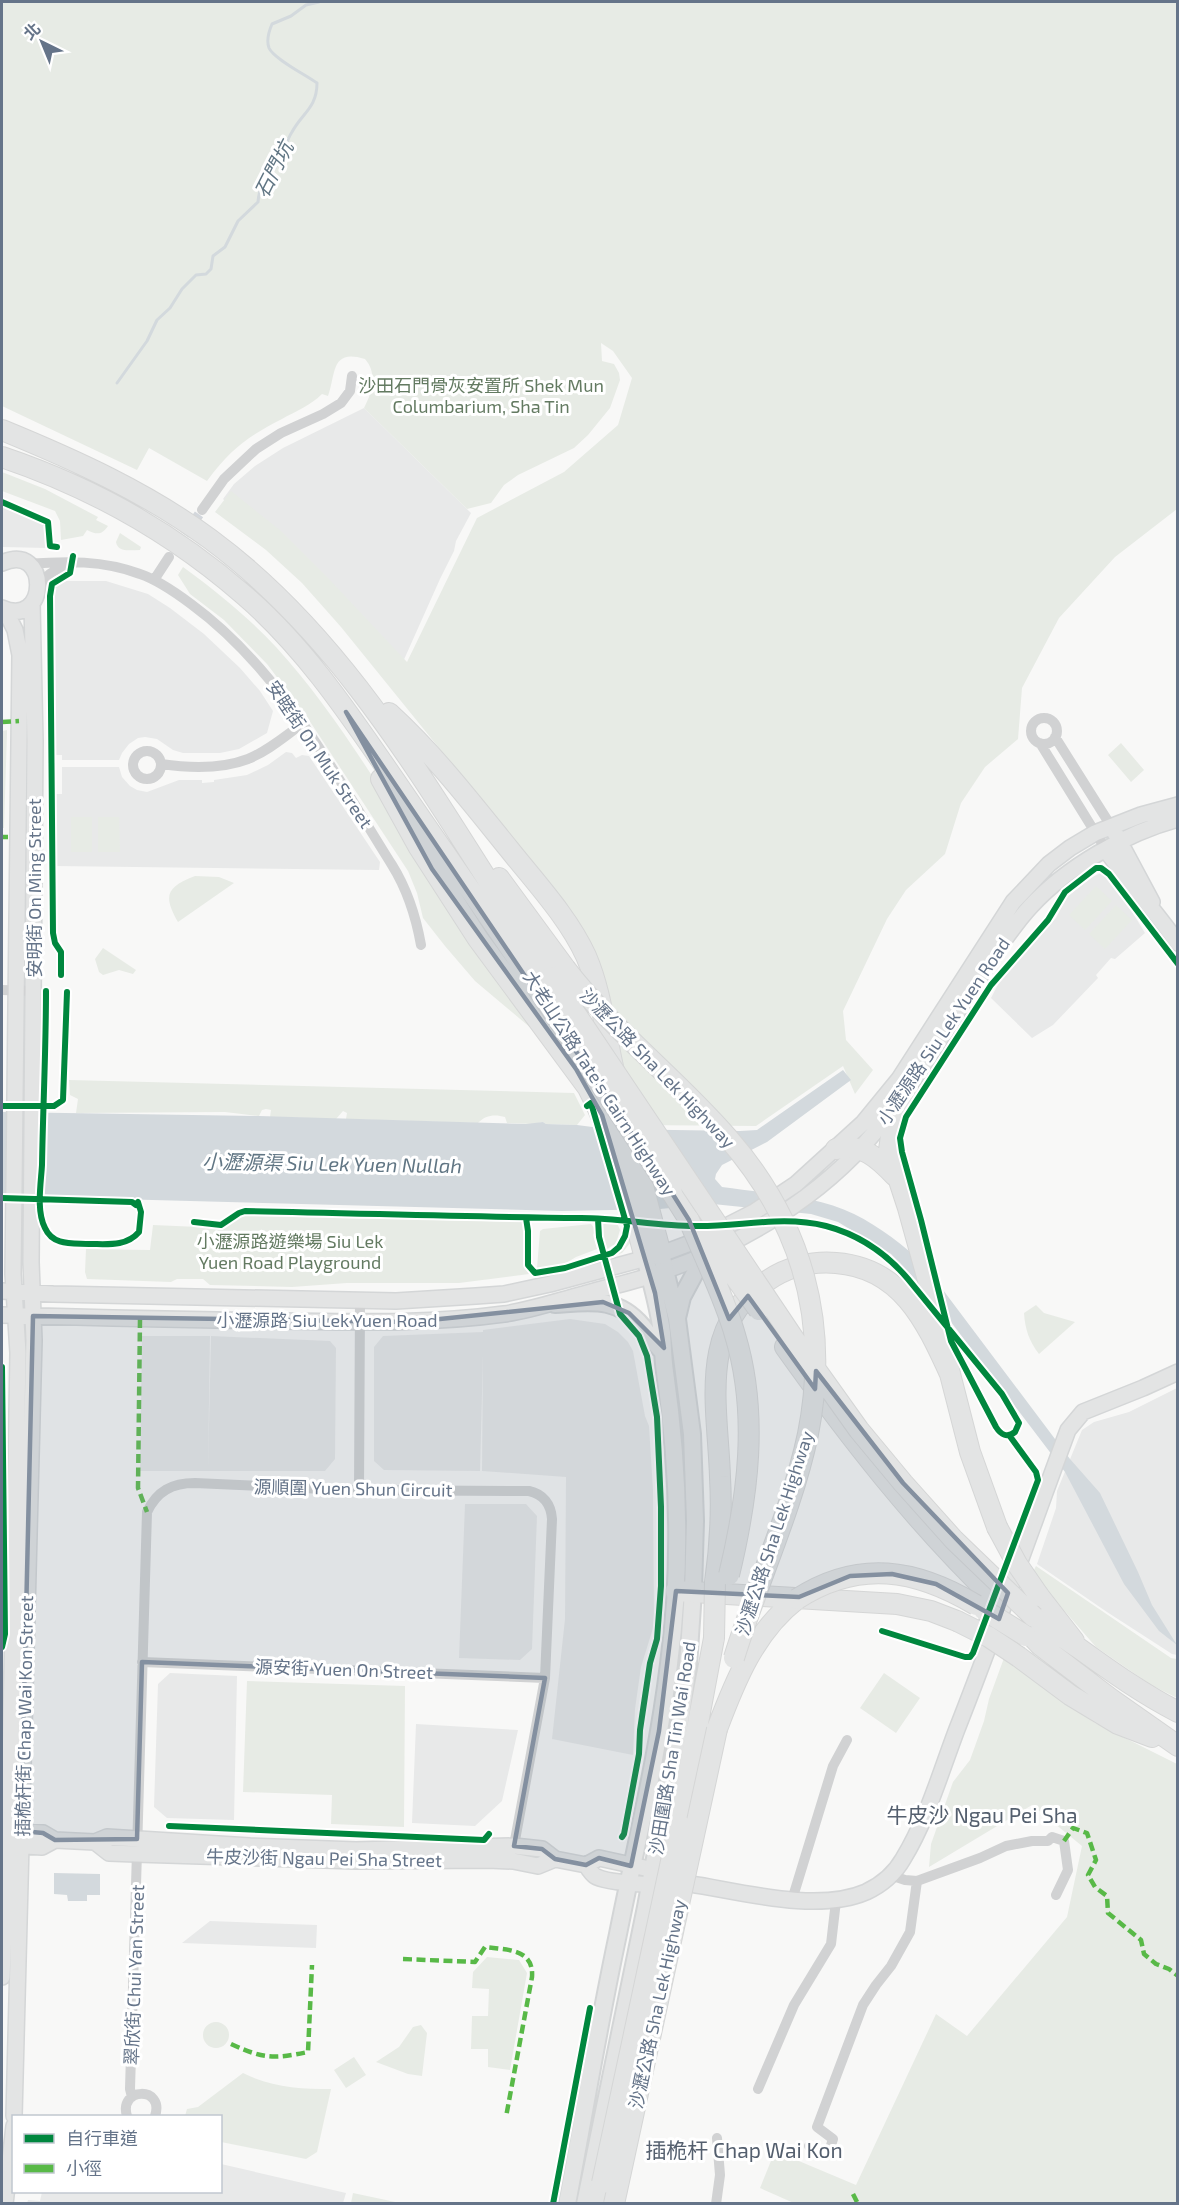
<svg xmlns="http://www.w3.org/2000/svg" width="1179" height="2205" viewBox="0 0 1179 2205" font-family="'Exo 2','Noto Sans TC',sans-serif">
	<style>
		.built { fill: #e8e9e9 }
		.green { fill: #e7ebe5 }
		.water { fill: #d3d9dd }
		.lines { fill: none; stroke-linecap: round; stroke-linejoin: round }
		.stream { stroke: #d3d9dd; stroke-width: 3 }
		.street-tunnel { stroke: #d3d7dc; stroke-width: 10; stroke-dasharray: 10 5; stroke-linecap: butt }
		.secondary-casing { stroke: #d4d6d7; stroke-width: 18 }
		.primary-casing { stroke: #d3d5d6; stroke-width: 20 }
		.highway-casing { stroke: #d5d6d6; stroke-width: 22 }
		.street { stroke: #d1d2d3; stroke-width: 10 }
		.secondary { stroke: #e3e4e4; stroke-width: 15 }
		.primary { stroke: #e3e4e4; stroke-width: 16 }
		.highway { stroke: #e3e4e4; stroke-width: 20 }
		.highway-bridge-casing { stroke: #d5d6d6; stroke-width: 22; stroke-linecap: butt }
		.highway-bridge { stroke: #e3e4e4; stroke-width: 20 }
		.quiet { stroke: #58b947; stroke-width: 4.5; stroke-dasharray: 9 4.5; stroke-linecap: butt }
		.cycleway-casing { stroke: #fff; stroke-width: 10 }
		.cycleway { stroke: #00873e; stroke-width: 6 }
		.marked { fill: #8490a0; fill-opacity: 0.2; stroke: #8490a0; stroke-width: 4.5; stroke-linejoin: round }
		.labels { text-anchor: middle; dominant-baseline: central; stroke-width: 6; stroke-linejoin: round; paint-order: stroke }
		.park-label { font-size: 18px; fill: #637a61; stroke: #fff }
		.street-label { font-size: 18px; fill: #657489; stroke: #fff }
		.water-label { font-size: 20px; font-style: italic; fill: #617684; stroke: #fff }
		.quarter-label { font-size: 21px; fill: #545f6e; stroke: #fff }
	</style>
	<rect width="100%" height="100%" fill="#f8f8f7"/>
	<path class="built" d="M364,408L471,513L456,541L454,551L440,579L402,664L268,544L223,499L234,484L255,466L283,448Z
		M2,505L47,524V548L2,547Z
		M63,581H106L148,594L170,608L204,634L240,668L260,691L273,711L267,733L239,749L220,753H183L173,750L157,739L145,737L138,738L129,744L122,753L119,760H62V755H54L53,589Z
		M286,752L292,753L296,758L302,755L309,756L380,862L379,870L54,866V794H62V767H119L122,777L130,786L137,790L147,792L179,780H202V783L214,782V780L247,775L268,765Z
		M1103,872L1108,874L1112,879L1145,933L1115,959L1111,958L1096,975L1098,978L1053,1025L1032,1038L991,998L1004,973L1056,918L1067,897L1090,878Z
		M570,1319L605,1324L618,1332L628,1342L633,1351L645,1416L649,1426L653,1490L654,1625L641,1667L635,1709L633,1755L552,1739L565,1619L566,1477L482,1471L483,1355L480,1471L384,1470L374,1461V1347L383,1336L483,1332V1330Z
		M142,1336H210L208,1469L211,1336L330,1341L336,1348L335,1459L325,1471H140Z
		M1177,1388V1655L1172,1654L1107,1612L1037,1564L1056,1508L1057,1491L1082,1430L1094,1422L1129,1412Z
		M465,1504H526L537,1516L532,1649L520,1660L459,1658Z
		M170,1673L237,1676L234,1820L167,1818L154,1807L158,1684Z
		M416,1724L518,1730L502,1801L475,1826L412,1823Z
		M210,1921L317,1925L316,1948L182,1943Z
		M221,2164L346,2193L343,2203H27L28,2200L40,2201L42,2192H220Z"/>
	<path class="green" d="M2,2H1177V509L1115,557L1059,618L1022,688L1018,739L985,767L961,803L945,854L906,890L887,919L843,1011L846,1040L873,1070L855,1094L843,1066L756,1126L636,1125L622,1072L612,1009L596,958L554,890L341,627L302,583L266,550L215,512L231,491L281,531L328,578L407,662L477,518L564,472L618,425L632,378L613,351L601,343L602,361L614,364L619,373L620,380L610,408L588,435L574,448L518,475L504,485L491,503L467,509L364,408C372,392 378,374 365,359C330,348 336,375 328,396L322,394C310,406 296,411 282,419C247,437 231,449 207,481L149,448L137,470L2,406Z
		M2,472L45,489L98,517L96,520L108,526C102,535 97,535 87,530L83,536L61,540L60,521L55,511L2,491Z
		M120,533L141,547L140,550C130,550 118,553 116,542Z
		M183,567C216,591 248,617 276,647C328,704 369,771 410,835C453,901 496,967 538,1034L475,981L445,946L423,918L417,893L408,871L307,717L267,664L224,620L190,594L178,575Z
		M7,730V733L4,828H2V731Z
		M1121,743L1144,770L1131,782L1108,755Z
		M71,817H92V852H71Z
		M98,817H119L120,852H98Z
		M195,876L219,877L234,883L178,922C163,896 166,887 195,876Z
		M1096,886L1112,901L1085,930L1069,915Z
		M1116,905L1132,920L1105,949L1089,934Z
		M103,948L136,970L133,974L119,970L103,975L99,972L95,959Z
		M69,1080L574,1093L585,1115L577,1125L546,1124L543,1122L533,1124L507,1123L505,1117C495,1114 485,1115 478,1123L346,1119L347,1113L343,1111L336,1119L277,1117H270L271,1110L266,1109L262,1110L259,1116L225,1112L76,1113L78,1099L70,1095Z
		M250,1213L522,1221C531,1238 519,1257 529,1274L459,1283H347L292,1287L210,1285L203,1279H177L171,1282L87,1279L85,1272L86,1249L150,1250L153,1225L222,1228L239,1216Z
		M600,1221H616L620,1230L617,1240L627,1225L631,1242L622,1253L615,1255L611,1250L613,1245L603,1252L595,1231L593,1235L597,1249L576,1257L553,1271H541L537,1268L540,1231L543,1229L591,1224L595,1229Z
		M1036,1305L1044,1313L1075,1322L1039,1354C1029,1341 1025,1329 1024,1313Z
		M1036,1566L1171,1658L1177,1659V1698L1151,1685L1096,1647L1041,1584L1033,1572Z
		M1004,1658L1095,1723L1177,1764V2203L796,2204L760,2188L775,2151L856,2185L936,2014L967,2036L1067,1917L1082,1846L1032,1805L929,1867L931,1844L953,1782L970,1760L984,1721L989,1699Z
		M884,1673L920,1698L896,1733L860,1708Z
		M247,1681L405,1686L404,1827L331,1824L332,1795L243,1792Z
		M487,1957L519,1960L527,1973L510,2070L488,2067V2049H471L472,2016H488L489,1989L472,1988L473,1972Z
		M203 2035a13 13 0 1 1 26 0a13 13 0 1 1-26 0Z
		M421,2025L427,2033L422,2076L408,2074L376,2062L399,2047L413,2027Z
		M354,2057L366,2075L346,2088L334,2070Z
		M243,2073C271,2087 300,2089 331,2089L317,2152L306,2159L221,2142L220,2116H185L187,2109L198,2107Z
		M353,2193L400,2203H351Z"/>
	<path class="water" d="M843,1070L851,1080L767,1142L722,1165L716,1174L715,1179L722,1187C763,1193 816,1195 854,1214C880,1227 904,1245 925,1266L1070,1459L1100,1493L1138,1572L1152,1605L1177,1645L1159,1631L1124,1584L1065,1472L932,1297L891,1254L838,1222L811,1214L713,1204L660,1209L562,1211L2,1196V1112L259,1116L526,1124L543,1122L546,1124L577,1125L608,1129L740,1131L757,1130Z
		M54,1873L100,1874V1895H87V1901H68L67,1895L54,1894Z"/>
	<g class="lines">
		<path class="stream" d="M117,383L147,341L157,320L170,308L182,289L196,275L206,274L211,269L213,256L225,247L238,221L258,202C260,179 268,180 279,162C284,153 286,141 292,132C302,113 317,108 317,83C306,75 274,59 269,48C266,40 269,31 272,24L291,16L306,5L319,2"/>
		<path class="street-tunnel" d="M176,547L202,510"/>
		<defs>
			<path id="secondary" d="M2,563C50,541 49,629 2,608
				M1115,833L1152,902
				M1106,850C1129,882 1155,911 1178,943
				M2,1291L53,1294L396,1301L476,1296L504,1294L550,1284L661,1254L701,1239L754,1212L796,1184L863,1123L899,1079L1013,902L1049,864L1070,848L1095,833L1141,815L1178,805
				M2,1315C96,1318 190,1320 284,1321C358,1322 431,1324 504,1314C532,1310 557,1301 584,1294C611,1286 638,1281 664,1271C742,1244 821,1197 874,1133C917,1081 949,1022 986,967C1000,946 1014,924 1031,906C1067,867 1126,833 1178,819
				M11,1831L43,1833L55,1840L95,1842L107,1837L250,1846L356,1850L514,1846L542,1849L555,1859L586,1865L599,1858L663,1872
				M95,1842L109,1853L136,1854L356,1861L488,1860L513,1861L538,1866L555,1859
				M10,1845L42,1847L55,1840
				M586,1865C588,1868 592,1874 595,1876C607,1884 676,1887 691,1884C742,1892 818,1913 866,1892C881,1885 895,1873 903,1859C927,1820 941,1771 957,1729C996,1630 1031,1530 1068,1430L1083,1412L1143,1388L1178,1372
				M2,1977L9,1814L15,1533L18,1353L13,1274L20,655L15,630L5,610
				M14,2116L34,1340L31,1262L35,741L32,603
				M5,2204L14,2126"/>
			<path id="primary" d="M555,1304C589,1302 617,1296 642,1326C649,1335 655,1344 663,1352
				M677,1318L682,1297L704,1256
				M567,2204C584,2114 599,2023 618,1934C636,1844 658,1755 669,1664C682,1566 679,1469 665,1372C663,1359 663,1346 662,1333C659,1308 652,1283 645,1258
				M585,2204L646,1907L679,1728L688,1666L693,1591L695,1521L692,1434L677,1319L661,1254"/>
			<path id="highway" d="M2,430C75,460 146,492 210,539C362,651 446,824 551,977
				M2,457C91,487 173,533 244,595C307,649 353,720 400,788C445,854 491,919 536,986
				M389,713C434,754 471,802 509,849C536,883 568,917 586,956C602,993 605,1033 614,1071
				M381,779L418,846L478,939L588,1088C616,1141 630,1201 645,1258
				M499,878L565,968
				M908,1088L893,1121L889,1150L908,1208L937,1313L950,1374L970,1452L997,1527
				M628,1129L661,1254
				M836,1149C861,1142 879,1159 895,1176
				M672,1193L689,1220
				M785,1347C849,1437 916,1523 996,1600
				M715,1582C720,1547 722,1512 720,1477C718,1408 697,1326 767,1281C787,1267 812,1261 836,1263C902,1268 926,1322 950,1374
				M676,1591L897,1604L931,1611L957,1621
				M1039,1596L1074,1641
				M1034,1617C1049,1629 1065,1638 1080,1649C1112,1672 1143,1694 1178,1712
				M1028,1632L1040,1645L1111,1699L1178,1746
				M1019,1657L1070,1695L1118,1724L1152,1737
				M717,1729C735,1681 755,1631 797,1599
				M679,1824L714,1638
				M597,2204L602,2183"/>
		</defs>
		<use href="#secondary" class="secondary-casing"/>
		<use href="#primary" class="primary-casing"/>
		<use href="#highway" class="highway-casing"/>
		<path class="street" d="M202,510L224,479L256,449L281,433L323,414L341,403L350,391L352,376
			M27,564C66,561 103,560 140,574C158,580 175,592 191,604C281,670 334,773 392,865C407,889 416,917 421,945
			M154,580L169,557
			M38,591C43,577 52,569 68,567
			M1031 731a13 13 0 1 1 26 0a13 13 0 1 1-26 0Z
			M1055,737L1111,826
			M1040,743L1106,850
			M133 765a14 14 0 1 1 28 0a14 14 0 1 1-28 0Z
			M161,764C188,768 222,769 248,759C268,751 285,736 302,724
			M2,990L34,991
			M359,1490L360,1300
			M142,1662L545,1678
			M890,1875L905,1880L917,1881L980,1858L1006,1846L1032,1841H1048L1052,1837L1064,1841L1068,1870L1056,1895
			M792,1900L833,1766L847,1740
			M758,2089L794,2005L831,1944L836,1901
			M132,2097L130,2089L147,1512C157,1491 172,1483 195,1483L345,1490L529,1491C543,1494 551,1504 552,1519L545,1678L513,1851
			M127,2116C118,2087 165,2086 155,2116
			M809,2146L828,2155L833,2139L817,2127L863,2005L876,1985L891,1966L910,1932L917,1881
			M716,2204L720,2175L717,2138"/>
		<use href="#secondary" class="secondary"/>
		<use href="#primary" class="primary"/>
		<use href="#highway" class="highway"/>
		<defs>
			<path id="highway-bridge" d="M565,968C613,1031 676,1078 728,1138C802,1223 830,1323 808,1434C792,1510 757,1583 734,1658
				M551,977L794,1339L859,1430L903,1483L954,1540L1034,1617
				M536,986L672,1193
				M689,1220C704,1257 724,1296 735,1335C759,1414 748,1496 729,1575
				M701,1233L716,1251L759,1310
				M997,1527L1017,1564L1039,1596
				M797,1599C859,1559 916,1569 976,1605
				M984,1610L1026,1636
				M957,1621L989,1637L1019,1657
				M714,1638L715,1582
				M602,2183L679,1824
				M614,2204L717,1729"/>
		</defs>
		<use href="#highway-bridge" class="highway-bridge-casing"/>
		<use href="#highway-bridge" class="highway-bridge"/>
		<path class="quiet" d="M2,722L19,721
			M2,837H8
			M140,1319L138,1488L147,1512
			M1064,1841L1073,1828L1087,1833L1096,1860L1088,1875L1095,1887L1107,1896L1108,1913L1141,1940L1144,1954L1156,1964L1169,1969L1178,1976
			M403,1959L475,1962L485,1947C506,1950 534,1948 532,1977L506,2117
			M231,2044C264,2059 273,2059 308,2052L312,1965
			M853,2194L858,2204"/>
		<defs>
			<path id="cycleway" d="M2,502L48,522L50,546L57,547
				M61,975V952L55,943L53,933L50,596L52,584L70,573L73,556
				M2,1106H54L63,1100L67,992
				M2,1198L132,1202L136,1205L138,1202L141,1212L139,1232C126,1247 107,1244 89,1244C72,1243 53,1246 45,1228C36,1211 41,1183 42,1165C43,1107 46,1049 46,991
				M526,1218L528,1231V1265L535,1273L565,1268L612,1253L619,1247L625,1236L627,1226L591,1103L587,1106
				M598,1219L599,1237L620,1314L639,1336L647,1356L657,1417L661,1507V1586L657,1639L650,1663L640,1730L639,1754L624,1834L622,1837
				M194,1222L221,1225L239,1213L245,1211C357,1213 469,1217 581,1218C619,1218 657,1226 695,1226C739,1227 782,1215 826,1226C860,1235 886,1253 908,1279L1002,1394L1019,1423L1015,1432C1007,1438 1001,1435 996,1427L951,1341L921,1220L902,1152L900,1138L906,1117L991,985L1048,920L1065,892L1096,868H1101L1109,874L1178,964
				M2,1367L5,1634L2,1647
				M882,1631L965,1657H970L973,1653L1038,1480L1036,1472L1009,1435
				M169,1826L484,1840L489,1834
				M553,2204L590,2008"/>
		</defs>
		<use href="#cycleway" class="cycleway-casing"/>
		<use href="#cycleway" class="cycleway"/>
	</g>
	<path class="marked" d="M346,712L672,1193L689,1220L729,1319L748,1296L815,1389L816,1371L903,1483L1008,1593L999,1619L936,1584L892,1574L850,1576L799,1597L676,1591L659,1731L631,1866L599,1858L586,1865L555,1859L542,1849L514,1846L545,1678L142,1662L137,1839L55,1840L43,1833L21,1831L33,1316L411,1322L603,1302L629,1313L664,1348L655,1293L602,1115L576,1069L432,869Z"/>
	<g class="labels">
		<g class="park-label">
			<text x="481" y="385">沙田石門骨灰安置所 Shek Mun<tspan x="481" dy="21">Columbarium, Sha Tin</tspan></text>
			<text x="290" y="1241">小瀝源路遊樂場 Siu Lek<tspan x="290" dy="21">Yuen Road Playground</tspan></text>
		</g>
		<g class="street-label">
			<text transform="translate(320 754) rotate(56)">安睦街 On Muk Street</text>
			<text transform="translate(34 888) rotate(-90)">安明街 On Ming Street</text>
			<text transform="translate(943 1031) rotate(-56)">小瀝源路 Siu Lek Yuen Road</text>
			<text transform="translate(658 1068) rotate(46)">沙瀝公路 Sha Lek Highway</text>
			<text transform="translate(600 1083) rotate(57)">大老山公路 Tate's Cairn Highway</text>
			<text x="327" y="1320">小瀝源路 Siu Lek Yuen Road</text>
			<text transform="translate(353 1488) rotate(1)">源順圍 Yuen Shun Circuit</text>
			<text transform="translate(774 1533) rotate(-72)">沙瀝公路 Sha Lek Highway</text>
			<text transform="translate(344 1669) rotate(2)">源安街 Yuen On Street</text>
			<text transform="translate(24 1716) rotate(-89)">插桅杆街 Chap Wai Kon Street</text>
			<text transform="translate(672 1748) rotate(-81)">沙田圍路 Sha Tin Wai Road</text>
			<text transform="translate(324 1858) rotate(1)">牛皮沙街 Ngau Pei Sha Street</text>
			<text transform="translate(134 1975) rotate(-88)">翠欣街 Chui Yan Street</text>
			<text transform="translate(657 2004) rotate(-78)">沙瀝公路 Sha Lek Highway</text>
		</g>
		<g class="water-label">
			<text transform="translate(273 169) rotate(-63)">石門坑</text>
			<text transform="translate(332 1163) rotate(1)">小瀝源渠 Siu Lek Yuen Nullah</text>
		</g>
		<g class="quarter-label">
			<text x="982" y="1814">牛皮沙 Ngau Pei Sha</text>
			<text x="744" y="2149">插桅杆 Chap Wai Kon</text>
		</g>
	</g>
	<rect width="1179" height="2205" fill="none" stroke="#657489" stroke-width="6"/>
	<rect x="12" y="2115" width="210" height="78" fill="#ffffff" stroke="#c1c7d0" stroke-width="1.5"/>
	<rect x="24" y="2134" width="30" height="9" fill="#00873e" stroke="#c1c7d0" stroke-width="1.5"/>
	<text x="66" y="2145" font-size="18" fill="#657489">自行車道</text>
	<rect x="24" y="2164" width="30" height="9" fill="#58b947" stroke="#c1c7d0" stroke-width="1.5"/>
	<text x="66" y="2175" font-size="18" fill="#657489">小徑</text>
	<g transform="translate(42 42) rotate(317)" stroke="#ffffff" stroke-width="4.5" paint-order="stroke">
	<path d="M0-4.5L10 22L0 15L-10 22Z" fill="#657489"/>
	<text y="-9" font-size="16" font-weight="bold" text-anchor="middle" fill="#657489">北</text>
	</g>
</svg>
